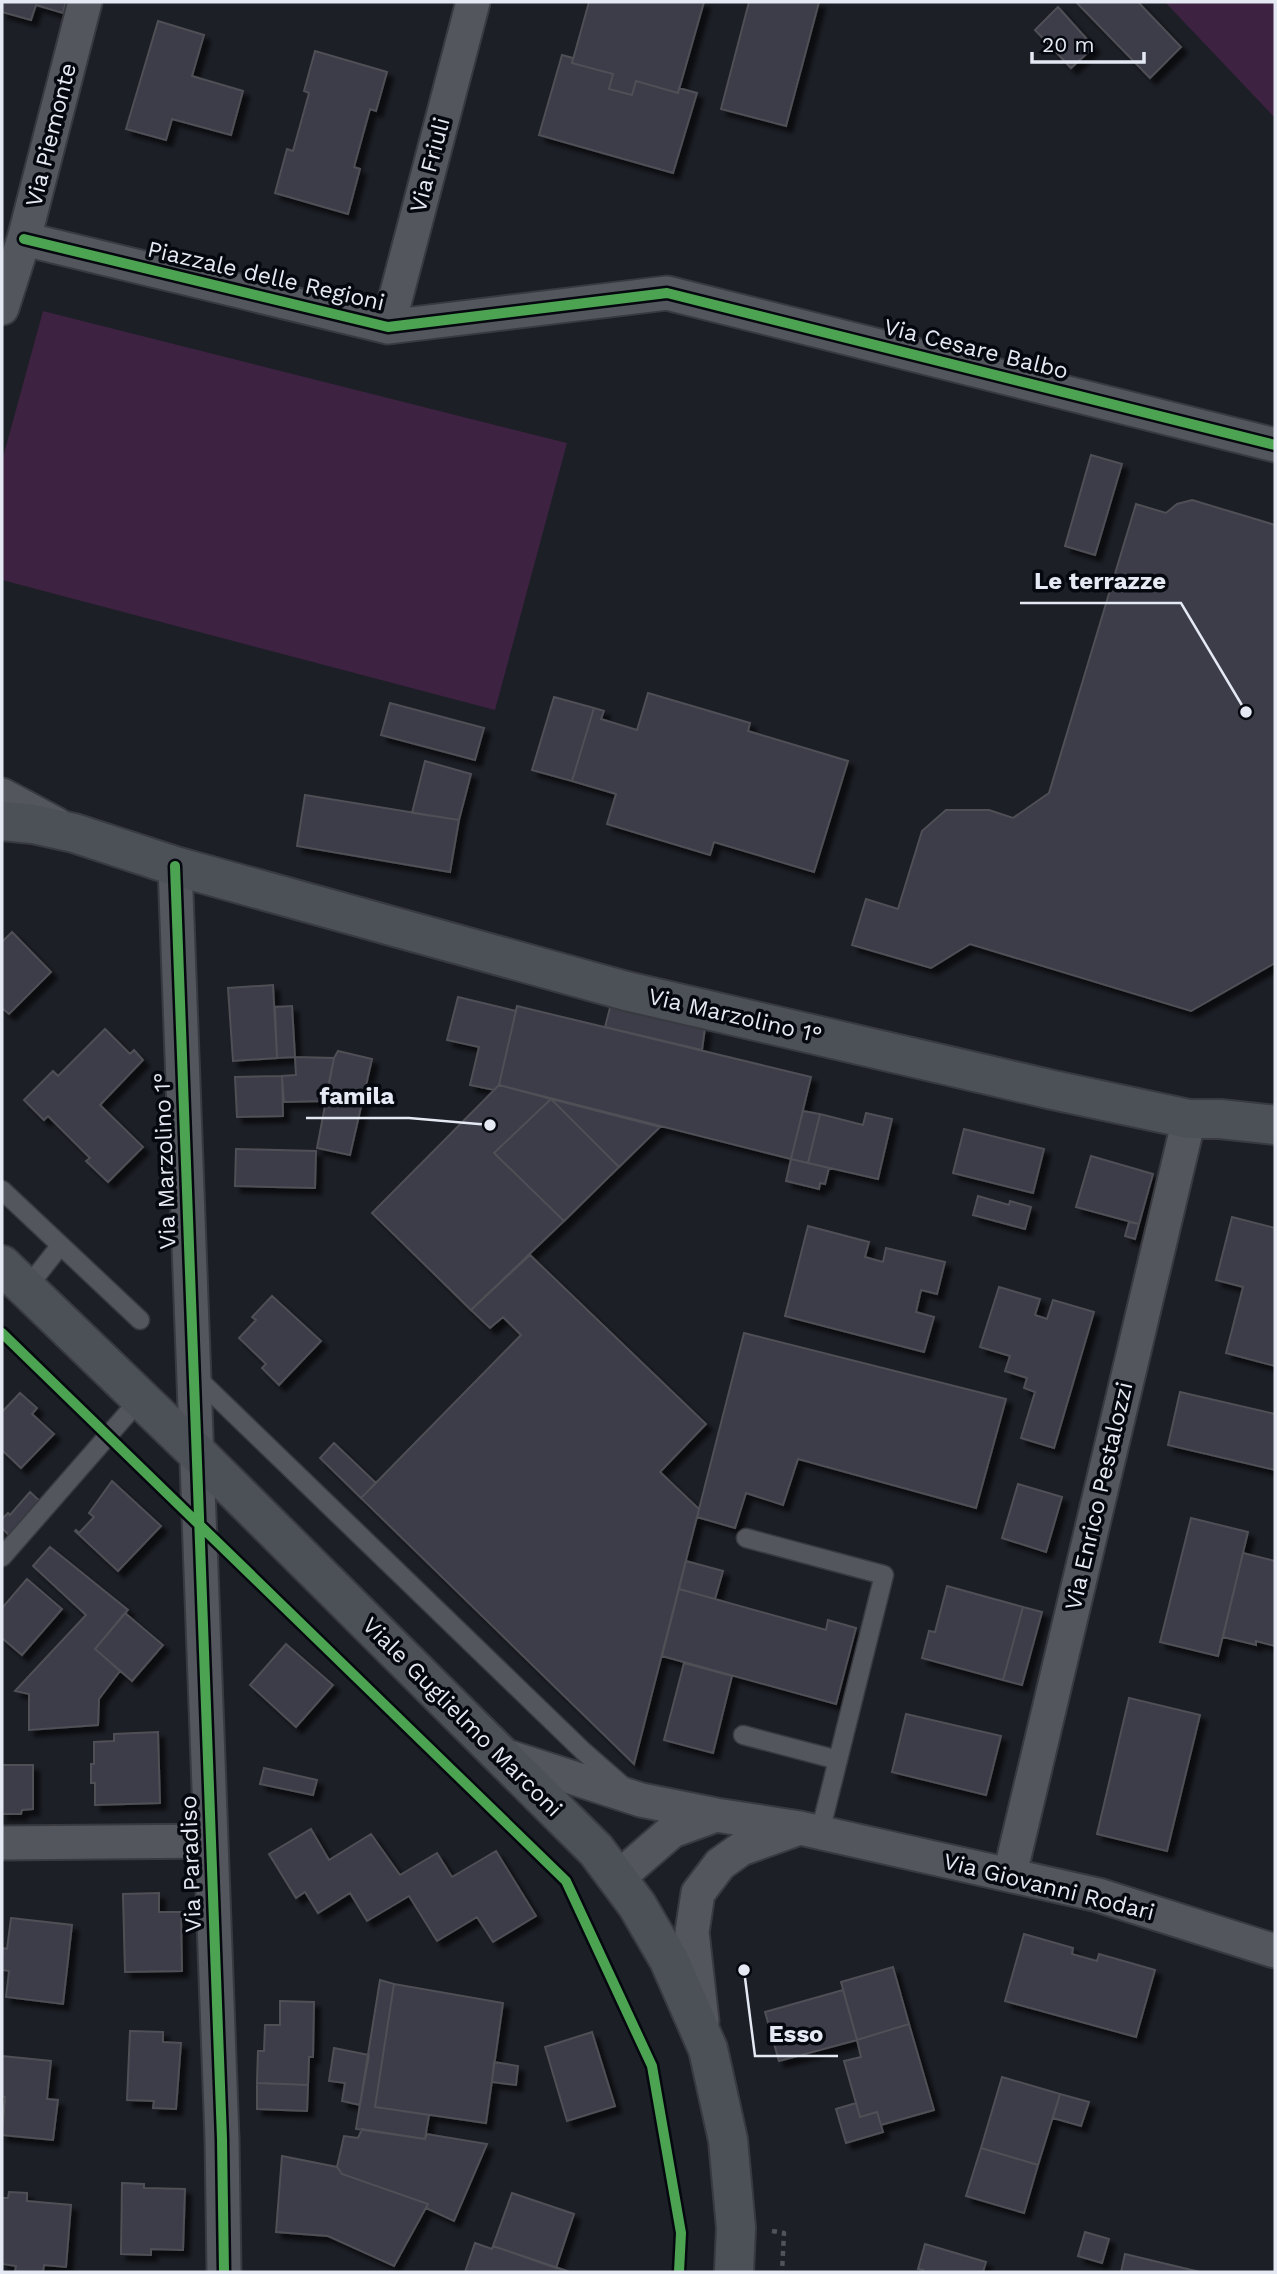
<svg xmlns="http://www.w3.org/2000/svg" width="1277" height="2274" viewBox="0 0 1277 2274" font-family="'Work Sans',sans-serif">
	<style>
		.green { fill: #3d2241 }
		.building { fill: #3d3c48; stroke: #4f4f56; stroke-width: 2; filter: url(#shadow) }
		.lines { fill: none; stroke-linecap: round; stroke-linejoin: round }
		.lane-casing { stroke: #383a40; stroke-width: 21 }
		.street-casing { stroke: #383a40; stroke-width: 37 }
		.secondary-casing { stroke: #383a40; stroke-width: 42 }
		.path { stroke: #505358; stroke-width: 4.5; stroke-dasharray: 5 5; stroke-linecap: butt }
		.lane { stroke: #53565c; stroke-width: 18 }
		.street { stroke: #53565c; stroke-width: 33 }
		.secondary { stroke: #4c5158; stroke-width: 38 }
		.cycleway-casing { stroke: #05080e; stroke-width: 15 }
		.cycleway { stroke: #4ca352; stroke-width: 10 }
		.labels { text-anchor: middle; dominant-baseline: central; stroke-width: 7; stroke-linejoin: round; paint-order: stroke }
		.street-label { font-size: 23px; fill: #e4e9f3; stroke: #05080e }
		.leader { fill: none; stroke: #e4e9f3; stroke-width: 2.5 }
		.callout-dot { fill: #e4e9f3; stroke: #05080e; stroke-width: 2.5 }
		.callout-label { font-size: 24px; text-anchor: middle; font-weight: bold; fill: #e4e9f3; stroke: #05080e; stroke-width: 7; stroke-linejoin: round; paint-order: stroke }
	</style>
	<defs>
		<filter id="shadow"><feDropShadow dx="6" dy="6" stdDeviation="2" flood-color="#0009"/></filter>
	</defs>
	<rect width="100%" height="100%" fill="#1c1f26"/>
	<path class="green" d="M1165,2H1275V118Z
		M43,311L567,443L495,710L2,580V461Z"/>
	<path class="building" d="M2,2H66L63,13L36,5L31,20L2,12Z
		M589,2H704L678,93L636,81L632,95L609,89L613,74L572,63Z
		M749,2H819L786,126L721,109Z
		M1076,2H1138L1181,47L1150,78Z
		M1058,7L1094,47L1071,68L1035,30Z
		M158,21L204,35L192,76L243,91L231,135L172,119L166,140L126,129Z
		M315,51L387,72L376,111L370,109L354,167L360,169L348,214L275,193L287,149L293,151L309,93L304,91Z
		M562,55L573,58L572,63L613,74L609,89L632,95L636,81L678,93L679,88L697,93L673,173L539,135Z
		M1091,455L1122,464L1095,555L1065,546Z
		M1192,500L1275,525V963L1191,1011L970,944L931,968L852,945L866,899L898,909L922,831L946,810H989L1013,818L1049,793L1136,504L1166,513L1177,504Z
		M648,693L750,723L748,731L848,761L814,872L714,842L710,855L607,824L616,794L572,781L594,708L604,711L601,719L637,730Z
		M554,697L594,708L572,781L532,770Z
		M390,703L484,728L475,760L381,735Z
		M425,761L471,774L459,820L412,813Z
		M305,795L459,820L450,872L297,846Z
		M12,932L51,972L9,1014L2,1008V942Z
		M273,985L277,1058L233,1061L228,988Z
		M458,997L516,1011L499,1085L494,1090L470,1085L479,1047L447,1040Z
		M611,1004L705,1028L702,1050L605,1027Z
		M292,1006L295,1057L277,1058L275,1007Z
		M517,1006L811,1077L791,1159L499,1085Z
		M105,1029L130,1054L134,1050L143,1060L100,1105L143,1147L108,1182L86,1161L90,1158L48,1116L44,1120L24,1100L53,1071L58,1076Z
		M338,1051L372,1059L350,1155L317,1148L334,1058Z
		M295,1057L334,1058L325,1101L284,1102L282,1076L296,1075Z
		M282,1076L283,1116L237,1117L235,1077Z
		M499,1085L551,1099L494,1153L564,1221L471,1310L372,1213Z
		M551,1099L660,1127L619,1167Z
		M551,1099L619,1167L564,1221L494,1153Z
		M803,1111L820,1114L808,1163L791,1159Z
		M866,1113L892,1119L878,1179L808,1163L820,1114L863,1125Z
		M964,1129L1044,1149L1033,1193L953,1173Z
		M236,1149L316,1151L315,1188L235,1186Z
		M1091,1156L1153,1174L1139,1224L1076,1207Z
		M791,1159L829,1168L825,1184L820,1183L819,1189L786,1181Z
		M978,1196L1009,1205L1010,1201L1031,1207L1025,1229L973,1215Z
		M1232,1217L1275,1228V1366L1226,1353L1243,1287L1216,1280Z
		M1129,1222L1139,1224L1135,1239L1125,1236Z
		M808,1226L869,1242L865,1257L883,1262L886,1248L945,1262L937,1294L921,1290L916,1312L934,1317L924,1352L785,1316Z
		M530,1255L706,1424L660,1472L699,1509L634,1764L361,1498L521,1335L503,1317L490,1328L471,1310Z
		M999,1287L1040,1299L1035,1315L1047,1319L1053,1300L1094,1312L1054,1448L1021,1438L1035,1392L1024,1388L1027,1378L1005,1371L1010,1356L980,1347Z
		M272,1296L321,1341L279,1385L262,1368L266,1364L239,1338L256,1320L252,1317Z
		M744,1333L1006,1399L976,1508L798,1459L783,1505L746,1493L735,1528L697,1517Z
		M1180,1392L1275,1414V1470L1168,1445Z
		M20,1393L37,1408L32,1414L54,1434L21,1468L2,1450V1412Z
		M334,1443L376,1483L361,1498L320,1458Z
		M112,1481L161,1526L118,1571L75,1531L76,1530L79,1533L94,1517L89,1513Z
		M1018,1484L1062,1497L1046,1552L1002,1538Z
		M30,1492L43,1504L13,1539L2,1528V1519L8,1513L10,1515Z
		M1191,1518L1248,1532L1218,1656L1160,1642Z
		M50,1547L128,1610L95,1649L120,1671L99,1699L98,1725L29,1730V1694L15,1691L86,1615L33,1566Z
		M1243,1553L1275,1561V1646L1256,1641V1645L1223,1637Z
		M686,1561L723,1571L715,1599L679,1589Z
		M27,1579L62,1609L22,1655L2,1638V1608Z
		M947,1586L1023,1607L1003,1680L922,1658L929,1631L935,1632Z
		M679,1589L826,1630L828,1620L856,1628L836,1704L662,1656Z
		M1023,1607L1042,1612L1022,1685L1003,1680Z
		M125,1613L163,1645L132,1681L95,1649Z
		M286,1644L333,1685L296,1727L250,1685Z
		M684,1663L732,1676L713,1753L664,1740Z
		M1129,1698L1200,1715L1167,1851L1097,1834Z
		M906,1714L1001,1736L986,1795L892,1772Z
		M158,1732L160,1803L95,1805V1783H91V1764H94V1742L114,1741V1734Z
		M2,1765H33V1809L22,1810L21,1814H2Z
		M264,1768L317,1780L313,1795L260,1784Z
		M311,1829L329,1860L371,1834L400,1875L437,1853L452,1877L496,1851L536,1916L493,1942L477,1917L437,1941L409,1896L367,1921L350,1893L318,1913L305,1892L296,1898L269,1854Z
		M159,1893V1912H181L182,1971L125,1972L123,1894Z
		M11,1918L72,1925L63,2004L6,1997L9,1971L2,1970V1961L3,1948L7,1949Z
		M1024,1934L1073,1948L1072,1954L1097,1961L1099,1954L1155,1970L1136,2037L1005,2001Z
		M893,1967L909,2024L857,2040L841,1982Z
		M380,1980L394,1984L375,2107L429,2115L425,2139L356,2129Z
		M394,1984L503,2003L486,2123L375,2107Z
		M843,1990L857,2040L779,2061L765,2012Z
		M280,2001L314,2002L313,2057H309L308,2085L257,2083L258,2051H264L265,2025H280Z
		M909,2024L934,2110L881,2125L877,2112L860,2117L844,2061L861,2057L857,2040Z
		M130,2031L163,2032V2042L181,2043L176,2109L153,2108L154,2101L127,2100Z
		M592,2032L615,2106L567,2121L545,2047Z
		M334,2048L369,2055L360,2105L342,2101L345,2083L329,2081Z
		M2,2056L51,2061L47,2099L58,2100L53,2140L2,2135L5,2097L2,2096Z
		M494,2062L518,2066L516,2085L492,2082Z
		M1002,2077L1060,2094L1038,2165L981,2148Z
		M257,2083L308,2085L307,2111L257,2109Z
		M1060,2094L1089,2102L1081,2126L1053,2118Z
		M856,2103L860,2117L877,2112L883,2132L846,2143L836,2109Z
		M362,2129L425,2139L427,2134L487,2144L454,2221L426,2208L428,2204L342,2174L337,2167L344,2136L358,2138Z
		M981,2148L1038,2165L1024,2213L966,2196Z
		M282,2156L337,2167L342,2174L428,2204L394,2266L328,2236L276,2232Z
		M122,2183L144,2184V2188L185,2189L183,2250L151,2249V2255L121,2254Z
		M9,2192L27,2193V2201L71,2205L66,2267L44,2265L43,2272H30L15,2271L16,2266L2,2264V2198H8Z
		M512,2193L574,2214L556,2268L493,2246Z
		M1085,2232L1109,2239L1102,2263L1078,2256Z
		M475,2243L492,2249L493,2246L570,2272H465Z
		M925,2244L986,2262L983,2272H923V2270L918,2269Z
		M1125,2254L1200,2272H1121Z"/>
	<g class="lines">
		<defs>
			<path id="lane" d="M2,1190L140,1320
				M26,1289L60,1246
				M194,1375L583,1751L623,1786
				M746,1538L884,1575L820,1832
				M2,1557L141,1398
				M743,1735L838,1760"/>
			<path id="street" d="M24,239L388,327L667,293L1275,445
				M2,308L24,239L85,2
				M388,327L473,2
				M2,795L56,824
				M175,866L222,2139L224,2272
				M497,1753L641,1800L716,1815L800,1828L1098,1895L1275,1951
				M2,1843L211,1841
				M1010,1874L1189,1119
				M618,1878L672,1831L716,1815
				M702,2021L692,1932L698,1893L720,1864L741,1849L794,1830"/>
			<path id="secondary" d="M2,821L33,824L74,833L175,866L626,991L1053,1090L1189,1119H1220L1275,1125
				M2,1265L198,1454L596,1850L637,1905L669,1960L708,2049L728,2140L736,2228L734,2272"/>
		</defs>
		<use href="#lane" class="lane-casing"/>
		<use href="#street" class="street-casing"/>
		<use href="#secondary" class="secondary-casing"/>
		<path class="path" d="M772,2231L784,2233L782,2272"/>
		<use href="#lane" class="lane"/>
		<use href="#street" class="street"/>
		<use href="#secondary" class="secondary"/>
		<defs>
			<path id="cycleway" d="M24,239L388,327L667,293L1275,445
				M175,866L222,2139L224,2272
				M2,1333L566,1881L652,2066L681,2233L679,2272"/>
		</defs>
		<use href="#cycleway" class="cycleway-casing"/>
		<use href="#cycleway" class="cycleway"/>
	</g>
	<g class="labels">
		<g class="street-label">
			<text transform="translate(51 135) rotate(-76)">Via Piemonte</text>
			<text transform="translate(430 165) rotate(-75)">Via Friuli</text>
			<text transform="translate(266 276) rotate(13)">Piazzale delle Regioni</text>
			<text transform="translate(976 349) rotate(14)">Via Cesare Balbo</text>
			<text transform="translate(735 1016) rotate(13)">Via Marzolino 1°</text>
			<text transform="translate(165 1161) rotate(-92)">Via Marzolino 1°</text>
			<text transform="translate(1099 1496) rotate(-77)">Via Enrico Pestalozzi</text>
			<text transform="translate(462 1717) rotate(45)">Viale Guglielmo Marconi</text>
			<text transform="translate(191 1864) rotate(-92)">Via Paradiso</text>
			<text transform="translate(1049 1887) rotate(14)">Via Giovanni Rodari</text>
		</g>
	</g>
	<path class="leader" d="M1246 712L1181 603H1020M490 1125L409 1118H306M744 1970L755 2056H838"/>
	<g class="callout-dot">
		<circle cx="1246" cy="712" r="7"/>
		<circle cx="490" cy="1125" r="7"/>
		<circle cx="744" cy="1970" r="7"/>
	</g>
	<g class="callout-label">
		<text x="1100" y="589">Le terrazze</text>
		<text x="357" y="1104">famila</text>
		<text x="796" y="2042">Esso</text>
	</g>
	<rect width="1277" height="2274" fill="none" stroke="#e4e9f3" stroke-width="7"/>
	<path d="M1032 52v10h112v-10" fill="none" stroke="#e4e9f3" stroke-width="3.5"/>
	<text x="1042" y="52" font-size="21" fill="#e4e9f3" stroke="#05080e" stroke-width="5" paint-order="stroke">20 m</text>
</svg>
